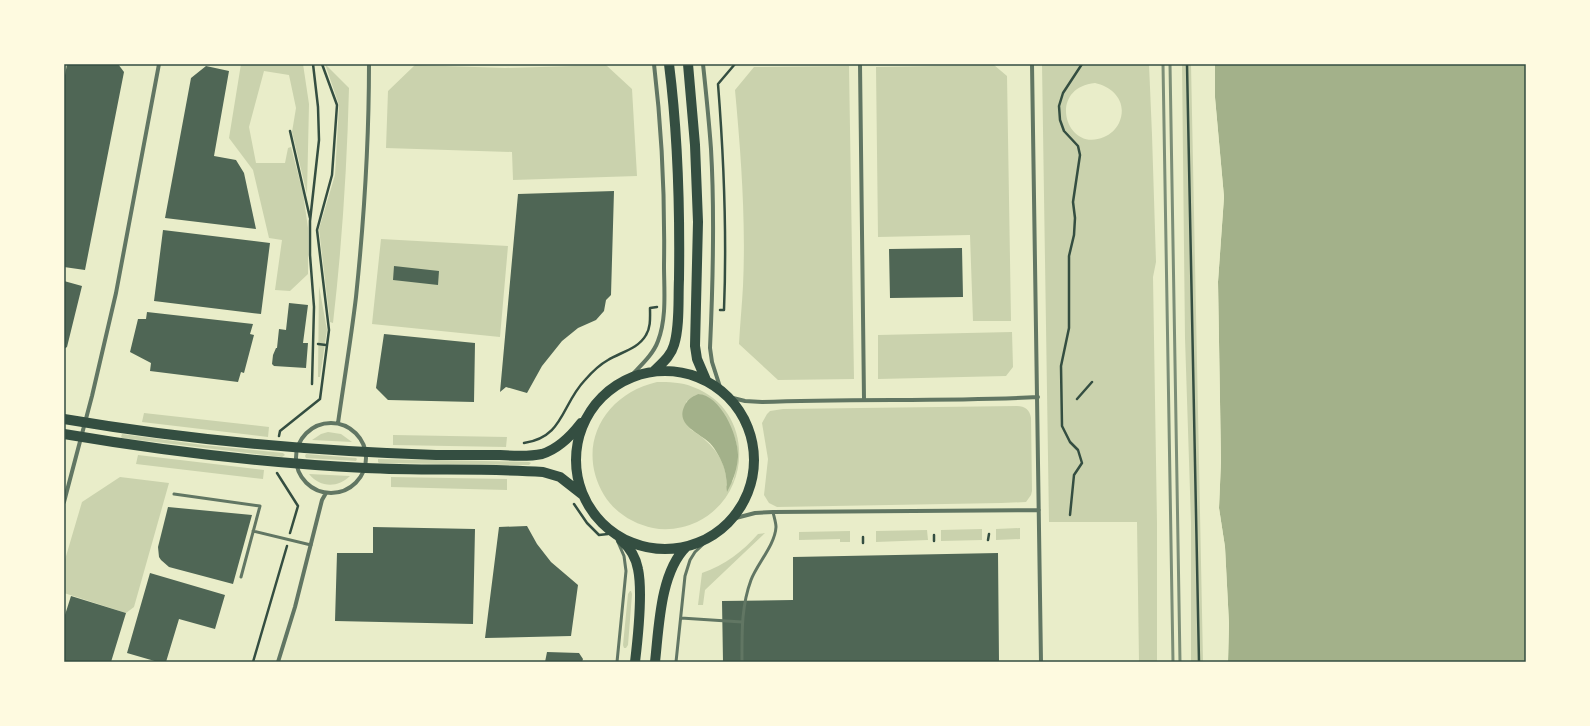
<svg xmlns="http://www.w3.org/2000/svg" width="1590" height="726" viewBox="0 0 1590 726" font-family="Signika,sans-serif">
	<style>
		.green { fill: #cad2ad; fill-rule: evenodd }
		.water { fill: #a3b18a }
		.pier { fill: #e9edc9 }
		.building { fill: #4f6655 }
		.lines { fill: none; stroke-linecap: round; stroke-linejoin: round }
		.path { stroke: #344e41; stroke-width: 2.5 }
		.service { stroke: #617663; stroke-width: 3 }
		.minor { stroke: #617663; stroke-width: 4 }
		.primary { stroke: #344e41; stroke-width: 10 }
		.rail { stroke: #7c8e77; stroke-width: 3 }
		.neatline { fill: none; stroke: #344e41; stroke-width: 1.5 }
	</style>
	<rect width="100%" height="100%" fill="#e9edc9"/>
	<path class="green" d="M241,64H303L309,104L307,194L292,132L296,108L289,75L264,71L249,127L256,163H285L288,148L291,147L303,193L308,228V274L290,291L275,290L282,240L269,238L253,170L229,138Z
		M325,64L349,88C347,167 342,245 333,323L330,322L319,229L335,175L339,105Z
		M1042,64H1149L1152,135L1156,262L1153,277L1157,523V662H1139L1137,522H1049ZM1095,83C1114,87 1128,103 1119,123C1116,129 1111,134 1104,137C1066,154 1046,88 1095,83Z
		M1182,64H1191L1203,662H1191V522L1185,338Z
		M415,65L505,68L606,65L632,89L637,176L513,180L512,152L386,148L388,91Z
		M994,65L1007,76L1011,321H973L970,235L878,237L876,67Z
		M849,66L854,379L778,380L739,344C740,324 742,305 743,286C746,220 741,155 735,90L754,67Z
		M381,239L508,246L500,337L372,324Z
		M319,286L327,330L320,377H318Z
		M1012,332L1013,367L1006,376L878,379V335Z
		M657,382C669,382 681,382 693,387C754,409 754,494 697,522C684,528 668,531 653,528C634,524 615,513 604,495C575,446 604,394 657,382ZM698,394C714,395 736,432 737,447C739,459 736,470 733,481L726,486C729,461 710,441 690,429L686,402L692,397Z
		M1017,406C1025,406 1030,410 1031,418L1032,491L1031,495L1026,502L1001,503L777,507L769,503L764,495L768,459L762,423L767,414L770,411L783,409Z
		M144,413L269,427L268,437L142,422Z
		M328,432L341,434L352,442L312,440L321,434Z
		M122,434L203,445L283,453L285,455L282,457L122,438L121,437Z
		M393,435L507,437L506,447L393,445Z
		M306,454L356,458L357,459L356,461L306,458L305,456Z
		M138,455L264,470L263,479L136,464Z
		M378,459L529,462L531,463L529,465H509L379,463L378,462Z
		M309,474L350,476C338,488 320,488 309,474Z
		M120,477L169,483L134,607L126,613L64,593V563L82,502Z
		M391,477L507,479V490L391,487Z
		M1020,528V539L996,540V529Z
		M982,529V540L941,541V530Z
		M927,530L928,540L876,542V531Z
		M850,531V542H840V539L799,540V532Z
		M765,533L705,590L703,605H698L702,573C725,565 743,551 758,534Z
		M630,591H631L632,594L628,645L626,648H624L623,645L628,594Z"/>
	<path class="water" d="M1215,64H1526V662H1228L1229,624L1225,547L1219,508L1221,461L1218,282L1224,197L1215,97Z
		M698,394C721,395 739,437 738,457C737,470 733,481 727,492C726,487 727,482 726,477C725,467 720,457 714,448C705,434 675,428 684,407C687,400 691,397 698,394Z"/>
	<path class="pier" d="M1213,64H1215V98L1224,197L1218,282L1221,461L1219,508L1225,547L1229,624L1228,662H1226L1227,624L1223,547L1217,508L1219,461L1216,282L1222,197L1213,98Z"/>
	<path class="building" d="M67,64H118L124,72L85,270L64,267V81Z
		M206,66L229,71L214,156L236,160L244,173L256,229L165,218L191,78Z
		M614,191L611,295L606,300L604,311L596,320L578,328L562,341L542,366L527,393L506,387L500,392L518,194Z
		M163,230L270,243L261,314L154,301Z
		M962,248L963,297L890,298L889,249Z
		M394,266L439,271L438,285L393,280Z
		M64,281L82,286L67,347L64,349Z
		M289,303L308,305L303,343H308L306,368L274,366L272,364L273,355L276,348H277L279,329L286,330Z
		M147,312L253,324L250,334L254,335L244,373L241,372L238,382L150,371L151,363L130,352L138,319H146Z
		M384,334L475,343L474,402L388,400L376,388Z
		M168,507L252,515L233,584L169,567L161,560L159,557L158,547Z
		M527,526L537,544L551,562L578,585L571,636L485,638L499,527Z
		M373,527L475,529L473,624L335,621L337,553H373Z
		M998,553L999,662H723L722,601L793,600V557Z
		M150,573L225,595L215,629L179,619L166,662H158L127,653Z
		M71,596L126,613L111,662H64V618Z
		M547,652L579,653L583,659L582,662H545Z"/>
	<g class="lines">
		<path class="path" d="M1187,64L1199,662
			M290,131L310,218
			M720,310H724C727,234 724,160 718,84L735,64
			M318,344L326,345
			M312,384L314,307L310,255V221L319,140L318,107L313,64
			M1077,399L1092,382
			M279,436L280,431L320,399L329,330L317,230L332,175L337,105L322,64
			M524,443C564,437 561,405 585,380C592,372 599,365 608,360C621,352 638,349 646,335C651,327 650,317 650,308L657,307
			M277,473L298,506L290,533
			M574,504L587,523L599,535L608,534
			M1070,515L1074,475L1082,463L1078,450L1070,442L1062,426L1061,366L1069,328V256L1074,235L1075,218L1073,202L1080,155L1078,146L1064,131L1060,120L1059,106L1063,93L1082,64
			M934,535V541
			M988,540L989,534
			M863,543V537
			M253,662L287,546"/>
		<path class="service" d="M174,494L260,506L241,577
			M253,531L311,545
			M614,533L624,556L626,571L617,662
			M681,618L742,622
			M676,662L685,576L690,560L695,552L714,534
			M742,662C742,634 741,607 751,580C757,564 775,545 776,527C776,523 774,517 773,512"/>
		<path class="minor" d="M703,64C706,92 709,121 711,149C715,216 713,282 710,348L712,362L721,390
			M860,64L864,399
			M1032,64L1041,662
			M630,377C640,366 653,355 658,341C667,317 664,290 664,265C665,198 662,131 654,64
			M729,397L745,401L762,402C854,398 946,402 1038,397
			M296 458a35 35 0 1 1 70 0a35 35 0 1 1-70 0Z
			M338,423C344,381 351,339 356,297C364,220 369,142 369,64
			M64,502L92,396L116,293L159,64
			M732,519L755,513L773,512L1039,510
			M278,662L295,607L322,500L326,493"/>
		<path class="primary" d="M688,64L695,145L698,222L695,346L697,359L706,380
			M576 460a89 89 0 1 1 178 0a89 89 0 1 1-178 0Z
			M654,371C662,363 671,356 674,345C680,326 678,299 679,279C680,207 678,135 669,64
			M64,419C187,440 311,451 436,455C457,455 479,455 500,455C513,456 528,457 542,454C558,449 571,436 581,423
			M64,434C164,451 264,463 365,468C424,471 484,468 543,472L560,477L583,495
			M621,540C629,547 636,558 638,569C643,593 638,637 635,662
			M655,662C659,627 660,573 686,547"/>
		<path class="rail" d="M1163,64L1173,662
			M1170,64L1180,662"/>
	</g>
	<rect width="1590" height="726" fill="none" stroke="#fefae0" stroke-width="130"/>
	<rect x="65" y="65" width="1460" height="596" class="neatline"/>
</svg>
